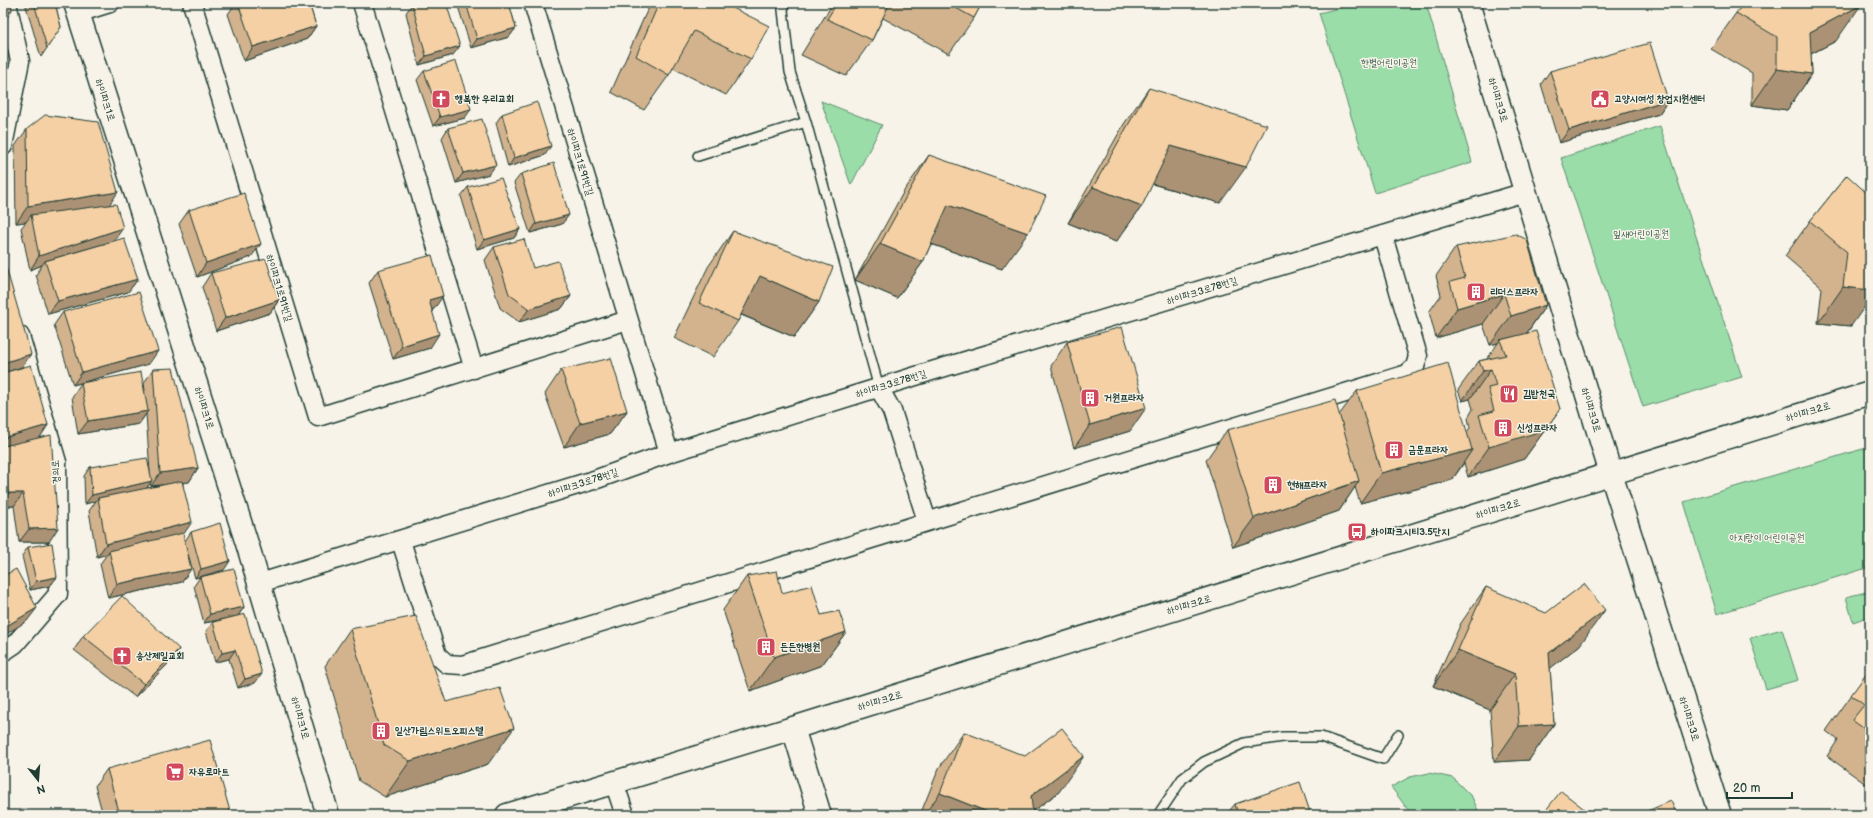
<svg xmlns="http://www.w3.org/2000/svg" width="1873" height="818" viewBox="0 0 1873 818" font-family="'Balsamiq Sans','Poor Story',sans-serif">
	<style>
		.green { fill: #9adda8; stroke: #5c8d6e }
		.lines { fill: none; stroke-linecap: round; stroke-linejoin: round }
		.lane-casing { stroke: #1f3d34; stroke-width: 12 }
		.street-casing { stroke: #1f3d34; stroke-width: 21 }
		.secondary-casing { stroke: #1f3d34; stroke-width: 25 }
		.lane { stroke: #f7f3e8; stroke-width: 9 }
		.street { stroke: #f7f3e8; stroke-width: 18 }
		.secondary { stroke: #f7f3e8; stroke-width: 22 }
		.wall { fill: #d3b38e; stroke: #1f3d34; fill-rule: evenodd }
		.shaded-wall { fill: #ac9274; stroke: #1f3d34 }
		.building { fill: #f5d0a5; stroke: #1f3d34 }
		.labels { text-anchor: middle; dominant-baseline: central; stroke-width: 3; stroke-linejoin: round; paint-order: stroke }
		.park-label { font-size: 10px; fill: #385d4b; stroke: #f7f3e8 }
		.poi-label { font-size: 10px; font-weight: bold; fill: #1f3d34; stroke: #f7f3e8; text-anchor: start }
		.street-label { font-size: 10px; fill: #1f3d34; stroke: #f7f3e8 }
	</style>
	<rect width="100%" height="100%" fill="#f7f3e8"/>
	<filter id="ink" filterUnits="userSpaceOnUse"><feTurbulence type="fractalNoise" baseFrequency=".025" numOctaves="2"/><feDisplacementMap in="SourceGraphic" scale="8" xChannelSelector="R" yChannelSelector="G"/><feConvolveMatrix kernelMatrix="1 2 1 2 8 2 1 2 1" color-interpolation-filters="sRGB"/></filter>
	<g filter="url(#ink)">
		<path class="green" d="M1360,3H1426L1472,162L1375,193L1319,13Z
			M821,101L882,125L851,185Z
			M1660,126L1742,377L1643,407L1561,158Z
			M1866,448L1870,461V567L1717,614L1684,502Z
			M1870,591V616L1853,622L1846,597Z
			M1782,629L1798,680L1766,689L1750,638Z
			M1429,773L1453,778L1472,797L1480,815H1412L1391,787L1410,777Z"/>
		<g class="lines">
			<defs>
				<path id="lane" d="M785,3L783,10L790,72L806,122L879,388
					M698,156L806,122
					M1158,815L1182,779L1204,762L1244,743L1283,737H1321L1383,759L1398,735"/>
				<path id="street" d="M192,3L318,417L628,320
					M362,3L474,369
					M533,3L669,453
					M78,13L110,3
					M3,146L20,61L7,3
					M879,388L892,411L927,521
					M401,541L437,655L447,664L462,665L1407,374L1415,367L1418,356L1383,236
					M260,583L597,479L669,453L932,371L1525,192
					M3,652L15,644L58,594L57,462L20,336
					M614,782L625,815"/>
				<path id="secondary" d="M75,3L250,553L328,815
					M1468,3L1611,474L1720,815
					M793,728L820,815
					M507,815L793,728L1870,393"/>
			</defs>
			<use href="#lane" class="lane-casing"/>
			<use href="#street" class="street-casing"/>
			<use href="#secondary" class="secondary-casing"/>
			<use href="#lane" class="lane"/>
			<use href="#street" class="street"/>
			<use href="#secondary" class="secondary"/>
		</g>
		<path class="wall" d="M25,3H55L61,27L41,57Z
			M236,3H309L316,26L307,39L244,61L228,14Z
			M457,3H509L516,28L509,37L471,48Z
			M652,3H723L751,59L726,95L673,68L669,75L644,110L611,92L646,13Z
			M833,3H982L974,18L949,54L883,18L872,40L846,76L801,55Z
			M412,4L453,55L419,65L406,13Z
			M1736,13L1836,41L1811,54L1812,74L1787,110L1752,105V73L1711,49Z
			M424,71L465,118L433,126L417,80Z
			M1550,71L1668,100L1659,114L1559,143L1541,84Z
			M1149,88L1220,203L1152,184L1142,206L1116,242L1068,223L1124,124Z
			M502,114L545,155L508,167L496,123Z
			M448,128L489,174L456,183L442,138Z
			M27,129L109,205L114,241L138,279L128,292L48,314L36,275L42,265L30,270L21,228L26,222L16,223L15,146Z
			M929,155L1002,269L931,244L923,262L897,298L855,280L904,191Z
			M521,174L562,224L530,233L514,183Z
			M1847,175L1851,326L1818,323L1822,288L1785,256L1810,221Z
			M468,187L520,229L514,238L477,249L461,196Z
			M189,210L251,257L197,277L179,224Z
			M733,231L819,302L794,337L741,315L738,321L713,357L674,338L708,267Z
			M494,247L533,268L571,296L561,309L519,322L500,308L485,260Z
			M1456,247L1546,305L1527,333L1560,409L1524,459L1468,477L1464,463L1452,480L1360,503L1355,487L1339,511L1233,547L1206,460L1227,430L1339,415L1357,391L1467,432L1470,428L1468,418L1473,409L1470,399L1462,401L1458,390L1479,361L1487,359L1498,343L1490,345L1483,324L1436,338L1429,312L1441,295L1436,276Z
			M378,270L434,309L432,310L430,348L393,359L369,283Z
			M211,273L279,300L270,313L216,331L202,287Z
			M63,312L149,364L73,385L54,325Z
			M1067,342L1130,431L1074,448L1051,366Z
			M153,369L198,468L189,482H183V534L185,541L191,532L224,570L200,577L244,607L238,616L255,683L238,688L229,659L215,662L206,631L213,622L216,621L204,623L194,586L200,577L195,578L186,547L182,582L108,598L100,564L107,554L97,557L89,511L96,501L85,504L84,476L90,467L150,472L146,414L139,424L78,434L72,397L81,383L145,391L144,383ZM150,483L151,486L166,484L147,488Z
			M561,370L627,411L610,434L564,447L545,394Z
			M3,373L48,425L39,438L49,542H19L14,506H3Z
			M28,547L57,577L50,586L30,590L22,556Z
			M747,576L782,593L821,615L846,632L822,665L750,691L723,610Z
			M1486,587L1580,645L1550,668L1554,724L1529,760L1494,762L1490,710L1433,686L1461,623Z
			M350,629L446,702L488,764L385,797L359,781L325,666Z
			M83,636L179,649L170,662L135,697L74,650Z
			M1870,669V787L1827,756L1838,740L1826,731Z
			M964,732L1059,792L1033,811V815H920L939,768Z
			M107,769L231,815H103L95,786Z
			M1870,803V815H1867Z
			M1235,804L1311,815H1226Z"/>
		<path class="shaded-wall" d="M1861,5L1836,41L1785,67L1810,32Z
			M12,10L3,23V13Z
			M316,26L307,39L244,61L253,47Z
			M516,28L509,37L471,48L477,39Z
			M460,46L453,55L419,65L426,56Z
			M1777,69L1812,74L1787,110L1752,105Z
			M1668,100L1659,114L1559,143L1569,130Z
			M471,109L465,118L433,126L440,117Z
			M551,146L545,155L508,167L514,158Z
			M1171,146L1246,167L1220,203L1146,182Z
			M496,165L489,174L456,183L463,173Z
			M1093,187L1142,206L1116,242L1068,223Z
			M118,192L106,210L31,215L26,222L16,223L28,206Z
			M948,205L1028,233L1002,269L923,241Z
			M569,215L562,224L530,233L536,224Z
			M123,228L114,241L45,261L42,265L30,270L39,256Z
			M520,229L514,238L477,249L484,240Z
			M261,244L251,257L197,277L206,263Z
			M880,244L923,262L897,298L855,280Z
			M760,276L819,302L794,337L735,312Z
			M138,279L128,292L48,314L58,301Z
			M1843,287L1870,290V299L1851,326L1818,323Z
			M1504,294L1483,324L1436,338L1457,308Z
			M443,296L434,309L420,313L429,300Z
			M571,296L561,309L519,322L529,309Z
			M279,300L270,313L216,331L225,318Z
			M1546,305L1526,334L1500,340L1498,343L1490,345L1511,316Z
			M439,334L430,348L393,359L402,346Z
			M158,351L149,364L73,385L82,372Z
			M31,354L22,367L3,373V363Z
			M1491,369L1470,399L1462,401L1483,371Z
			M1146,408L1130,431L1074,448L1090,425Z
			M1560,409L1524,459L1468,477L1489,447Z
			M148,411L139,424L78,434L88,421Z
			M627,411L610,434L564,447L580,423Z
			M48,425L39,439L4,446L3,448V438Z
			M1472,450L1452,480L1360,503L1381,473Z
			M198,468L189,482L151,486L160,473Z
			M152,481L145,490L98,498L96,501L85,504L92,495Z
			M1359,481L1339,511L1233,547L1254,518Z
			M8,493H23L14,506H3V500Z
			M192,522L183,535L109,551L107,554L97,557L106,544Z
			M58,528L49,542H19L29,529Z
			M230,561L224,570L195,578L201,569Z
			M191,569L182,582L108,598L117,584Z
			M57,577L50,586L30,590L36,581Z
			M244,607L238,616L204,623L210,614Z
			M37,608L27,621L3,636V628Z
			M1605,610L1580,645L1524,689L1549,653Z
			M846,632L822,665L750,691L774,657Z
			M179,649L170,662L135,697L144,684Z
			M235,650L229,659L215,662L222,653Z
			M1458,650L1515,674L1490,710L1433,686Z
			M262,674L255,683L238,688L245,679Z
			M1554,724L1529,760L1494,762L1519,726Z
			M514,728L488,764L385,797L410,761Z
			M1084,756L1059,792L1028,815L1031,796Z
			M940,793L995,815H924Z"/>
		<path class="building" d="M3,3H11L12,10L3,13Z
			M34,3H55L61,27L47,48Z
			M238,3H309L316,26L253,47Z
			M417,3H446L460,46L426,56L412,4Z
			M466,3H509L516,28L477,39Z
			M659,3H723L769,26L751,59L694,31L669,75L636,56Z
			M837,3H890L872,40L827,19Z
			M947,3H982L974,18Z
			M1744,3H1860L1861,5L1810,32L1812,74L1777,69V37L1736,13Z
			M1650,43L1668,100L1569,130L1550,71Z
			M456,61L471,109L440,117L424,71Z
			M1149,88L1267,125L1246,167L1171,146L1142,206L1093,187Z
			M537,102L551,146L514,158L502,114Z
			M45,115L98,122L118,192L28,206L27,129Z
			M482,119L496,165L463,173L448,128Z
			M929,155L1046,196L1028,233L948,205L923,262L880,244Z
			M554,163L569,215L536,224L521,174Z
			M3,167L4,213H3Z
			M1847,175L1870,196V290L1843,287L1847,252L1810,221Z
			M501,178L520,229L484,240L468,187Z
			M244,193L261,244L206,263L189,210Z
			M116,204L123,228L39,256L31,215Z
			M733,231L833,267L819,302L760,276L738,321L699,303Z
			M1516,234L1527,240L1546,305L1511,316L1504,294L1457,308L1450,282L1465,278L1456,247Z
			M124,238L138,279L58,301L45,261Z
			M524,239L533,268L558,261L571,296L529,309L509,294L494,247Z
			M432,255L443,296L429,300L439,334L402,346L378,270Z
			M3,257L31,354L3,363Z
			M266,259L279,300L225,318L211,273Z
			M139,292L158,351L82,372L63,312Z
			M1122,327L1146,408L1090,425L1067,342Z
			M1536,331L1560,409L1545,430L1489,447L1479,415L1494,411L1488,388L1496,386L1491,369L1483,371L1479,361L1506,355L1500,340Z
			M611,358L627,411L580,423L561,370Z
			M1448,363L1472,450L1381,473L1357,391Z
			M31,365L48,425L3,438V373Z
			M173,368L198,468L160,473L153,369Z
			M141,372L148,411L88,421L81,383Z
			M1335,400L1359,481L1254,518L1227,430Z
			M51,435L58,528L29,529L23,493H8L4,446Z
			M147,458L152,481L92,495L90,467Z
			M182,481L192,522L106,544L98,498Z
			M220,523L230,561L201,569L191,532Z
			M183,533L191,569L117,584L109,551Z
			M52,543L57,577L36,581L28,547Z
			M16,569L37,608L3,628V576Z
			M234,569L244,607L210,614L200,577Z
			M777,571L782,593L812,585L821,615L839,611L846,632L774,657L747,576Z
			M1584,584L1605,610L1549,653L1554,724L1519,726L1515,674L1458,650L1486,587L1546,613Z
			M122,596L179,649L144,684L83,636Z
			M245,614L262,674L245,679L235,650L222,653L213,622Z
			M416,616L446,702L500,688L514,728L410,761L384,745L350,629Z
			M1870,669V733L1852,720L1864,705L1851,695Z
			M1062,728L1084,756L1031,796L1033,815H995L940,793L964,732L1025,756Z
			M210,740L231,815H120L107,769Z
			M1300,782L1311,815H1238L1235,804Z
			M1561,791L1592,815H1542Z
			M1671,801L1677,815H1638Z"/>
	</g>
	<defs>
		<symbol id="church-square" viewBox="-11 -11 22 22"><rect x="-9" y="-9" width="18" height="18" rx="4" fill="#d1495b" stroke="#f7f3e8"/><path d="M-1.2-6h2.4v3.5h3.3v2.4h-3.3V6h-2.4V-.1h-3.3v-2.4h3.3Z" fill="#fff"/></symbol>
		<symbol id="civic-square" viewBox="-11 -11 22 22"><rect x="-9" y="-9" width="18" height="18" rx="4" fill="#d1495b" stroke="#f7f3e8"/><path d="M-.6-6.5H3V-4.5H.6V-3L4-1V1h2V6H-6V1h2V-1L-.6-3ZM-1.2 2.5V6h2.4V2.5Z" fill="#fff"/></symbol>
		<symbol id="building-square" viewBox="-11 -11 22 22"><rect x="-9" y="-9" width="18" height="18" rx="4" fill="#d1495b" stroke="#f7f3e8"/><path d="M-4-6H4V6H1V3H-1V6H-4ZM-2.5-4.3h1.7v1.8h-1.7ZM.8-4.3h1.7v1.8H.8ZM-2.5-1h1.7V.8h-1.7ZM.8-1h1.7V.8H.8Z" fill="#fff"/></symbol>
		<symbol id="restaurant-square" viewBox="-11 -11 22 22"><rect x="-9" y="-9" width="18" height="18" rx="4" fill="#d1495b" stroke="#f7f3e8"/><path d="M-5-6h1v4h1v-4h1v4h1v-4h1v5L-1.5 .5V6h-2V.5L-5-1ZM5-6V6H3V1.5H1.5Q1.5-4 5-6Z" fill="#fff"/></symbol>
		<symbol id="bus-square" viewBox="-11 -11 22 22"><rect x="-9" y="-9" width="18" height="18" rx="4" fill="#d1495b" stroke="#f7f3e8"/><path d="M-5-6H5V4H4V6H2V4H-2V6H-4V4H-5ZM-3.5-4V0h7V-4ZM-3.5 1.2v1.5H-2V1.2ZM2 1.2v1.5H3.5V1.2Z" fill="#fff"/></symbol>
		<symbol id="supermarket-square" viewBox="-11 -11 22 22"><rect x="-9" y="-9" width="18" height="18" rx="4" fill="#d1495b" stroke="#f7f3e8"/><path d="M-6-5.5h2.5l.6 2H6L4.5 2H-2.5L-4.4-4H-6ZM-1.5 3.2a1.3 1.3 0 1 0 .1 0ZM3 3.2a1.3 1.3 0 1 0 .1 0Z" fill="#fff"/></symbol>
	</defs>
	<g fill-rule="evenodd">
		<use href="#church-square" x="430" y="88" width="22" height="22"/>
		<use href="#civic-square" x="1589" y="88" width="22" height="22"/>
		<use href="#building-square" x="1465" y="281" width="22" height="22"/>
		<use href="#restaurant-square" x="1498" y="383" width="22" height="22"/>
		<use href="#building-square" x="1079" y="387" width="22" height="22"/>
		<use href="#building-square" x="1492" y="417" width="22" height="22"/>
		<use href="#building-square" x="1383" y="439" width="22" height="22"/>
		<use href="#building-square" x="1262" y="474" width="22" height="22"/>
		<use href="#bus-square" x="1346" y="521" width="22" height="22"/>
		<use href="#building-square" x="755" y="636" width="22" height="22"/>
		<use href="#church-square" x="111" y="645" width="22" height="22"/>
		<use href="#building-square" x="370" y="720" width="22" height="22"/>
		<use href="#supermarket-square" x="164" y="761" width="22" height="22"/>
	</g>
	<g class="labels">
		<g class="park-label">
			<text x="1389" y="63">한별어린이공원</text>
			<text x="1641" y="234">잎새어린이공원</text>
			<text x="1767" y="538">아지랑이 어린이공원</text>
		</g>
		<g class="poi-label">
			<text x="455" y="99">행복한 우리교회</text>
			<text x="1614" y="99">고양시여성 창업지원센터</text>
			<text x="1490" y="292">리더스프라자</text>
			<text x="1523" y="394">김밥천국</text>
			<text x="1104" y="398">거원프라자</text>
			<text x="1517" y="428">신성프라자</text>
			<text x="1408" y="450">금문프라자</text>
			<text x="1287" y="485">현해프라자</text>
			<text x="1371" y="532">하이파크시티3.5단지</text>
			<text x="780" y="647">든든한병원</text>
			<text x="136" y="656">송산제일교회</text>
			<text x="395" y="731">일산가림스위트오피스텔</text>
			<text x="189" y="772">자유로마트</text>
		</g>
		<g class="street-label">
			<text transform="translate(105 100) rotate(72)">하이파크1로</text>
			<text transform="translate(1498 100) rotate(73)">하이파크3로</text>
			<text transform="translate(580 162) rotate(73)">하이파크1로91번길</text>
			<text transform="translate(279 288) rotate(73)">하이파크1로91번길</text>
			<text transform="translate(1202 291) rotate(-17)">하이파크3로78번길</text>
			<text transform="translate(891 384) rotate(-17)">하이파크3로78번길</text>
			<text transform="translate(204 408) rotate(72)">하이파크1로</text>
			<text transform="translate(1591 410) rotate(73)">하이파크3로</text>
			<text transform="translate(1808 412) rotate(-17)">하이파크2로</text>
			<text transform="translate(56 472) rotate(-94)">경의로</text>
			<text transform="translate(583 483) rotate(-18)">하이파크3로78번길</text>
			<text transform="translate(1498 509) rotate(-17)">하이파크2로</text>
			<text transform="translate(1189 605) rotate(-17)">하이파크2로</text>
			<text transform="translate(880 701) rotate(-17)">하이파크2로</text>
			<text transform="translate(300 718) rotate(74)">하이파크1로</text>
			<text transform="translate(1689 719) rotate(72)">하이파크3로</text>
		</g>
	</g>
	<rect width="1873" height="818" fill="none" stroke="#f7f3e8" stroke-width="16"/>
	<rect x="8" y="8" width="1857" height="802" fill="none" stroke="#1f3d34" stroke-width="1.5" filter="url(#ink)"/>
	<g transform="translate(38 780) rotate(163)" stroke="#f7f3e8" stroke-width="3" paint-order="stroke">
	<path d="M0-3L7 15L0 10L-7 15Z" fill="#1f3d34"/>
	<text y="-6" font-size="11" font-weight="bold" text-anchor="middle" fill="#1f3d34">N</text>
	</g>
	<path d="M1727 792v6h65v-6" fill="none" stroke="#1f3d34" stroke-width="2"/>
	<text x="1733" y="792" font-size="12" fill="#1f3d34" stroke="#f7f3e8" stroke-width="3" paint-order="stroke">20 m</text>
</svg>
